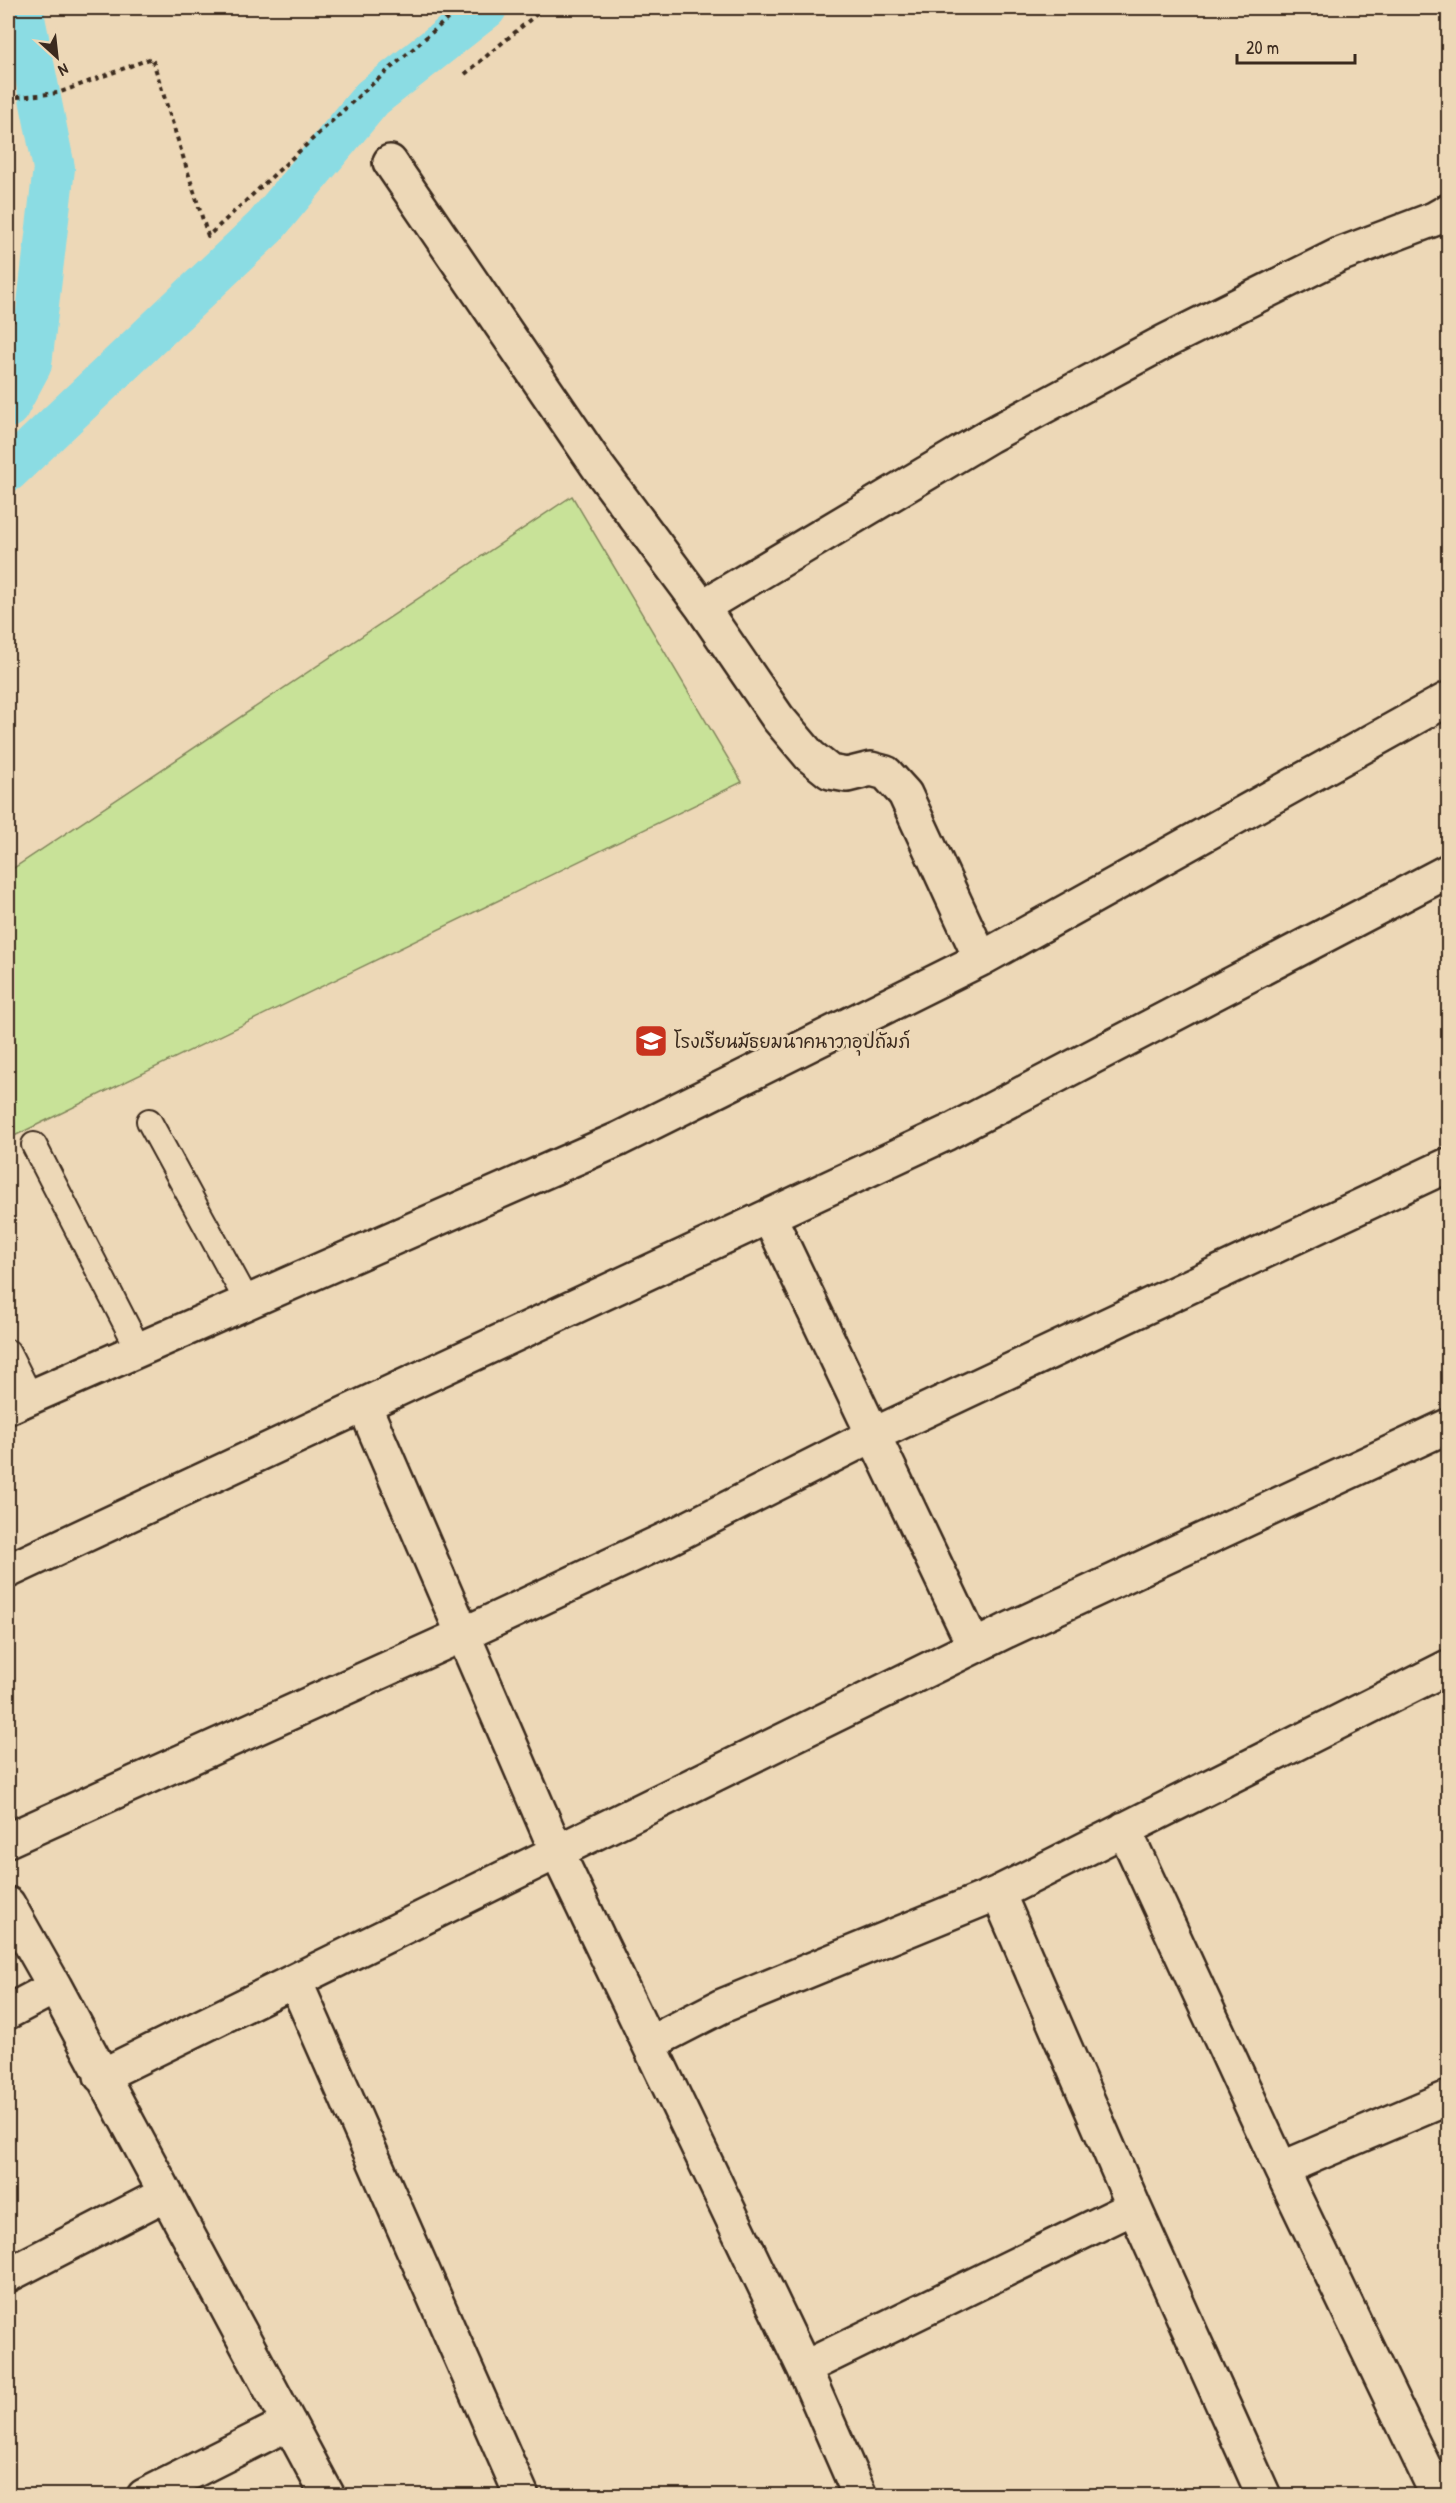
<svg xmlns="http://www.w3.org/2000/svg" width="1456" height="2503" viewBox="0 0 1456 2503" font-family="'Patrick Hand','Playpen Sans Thai',sans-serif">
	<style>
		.green { fill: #c8e298; stroke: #82865b; stroke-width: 1.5 }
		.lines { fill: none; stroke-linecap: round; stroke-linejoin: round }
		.canal { stroke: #8bdce3; stroke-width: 42 }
		.lane-casing { stroke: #3b2a1e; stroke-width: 28 }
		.street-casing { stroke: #3b2a1e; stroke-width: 38 }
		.path { stroke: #3b2a1e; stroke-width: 4; stroke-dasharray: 4.5 4.5; stroke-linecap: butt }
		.lane { stroke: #edd8b7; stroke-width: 24 }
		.street { stroke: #edd8b7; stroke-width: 33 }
		.labels { text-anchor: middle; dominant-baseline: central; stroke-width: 6; stroke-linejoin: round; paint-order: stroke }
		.poi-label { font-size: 18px; fill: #3b2a1e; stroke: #edd8b7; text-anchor: start }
	</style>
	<rect width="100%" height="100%" fill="#edd8b7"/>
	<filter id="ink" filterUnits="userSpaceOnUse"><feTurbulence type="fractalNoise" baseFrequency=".0167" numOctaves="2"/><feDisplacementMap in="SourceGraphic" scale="12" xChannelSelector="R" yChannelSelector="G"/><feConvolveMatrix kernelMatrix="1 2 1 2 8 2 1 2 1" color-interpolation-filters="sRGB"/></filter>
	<g filter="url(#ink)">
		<path class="green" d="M572,496L742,782L8,1139V872Z"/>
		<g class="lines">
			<path class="canal" d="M8,407L31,364L54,168L22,8
				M8,471L265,227L372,98L486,8"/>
			<defs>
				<path id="lane" d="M149,1121L247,1301
					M34,1145L138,1348
					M8,1352L30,1396"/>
				<path id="street" d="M390,162L598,467L702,607L778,718L810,756L830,772L847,775L871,769L886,773L905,794L981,959
					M702,607L989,436L1166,341L1339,255L1434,219L1448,211
					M770,1218L974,1646
					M364,1405L557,1852L804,2368L860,2496
					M8,1407L619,1139L981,959L1448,699
					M8,1571L947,1133L1448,871
					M1124,1829L1281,2169L1438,2496
					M8,1840L464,1634L669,1538L873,1435L1448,1165
					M998,1893L1134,2207L1264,2496
					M8,1904L55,1987L328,2496
					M295,1981L522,2496
					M8,2012L55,1987
					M650,2043L722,2006L998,1893L1448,1667
					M101,2076L1006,1631L1448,1426
					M1281,2169L1448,2098
					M8,2275L165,2194
					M804,2368L1134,2207
					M144,2496L289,2423"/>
			</defs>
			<use href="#lane" class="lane-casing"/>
			<use href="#street" class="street-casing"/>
			<path class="path" d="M465,74L544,8
				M8,98L58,93L152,58L208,236L361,94L460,8
				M8,264L13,324L8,333"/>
			<use href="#lane" class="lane"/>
			<use href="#street" class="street"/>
		</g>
	</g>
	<defs>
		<symbol id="school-square" viewBox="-11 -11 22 22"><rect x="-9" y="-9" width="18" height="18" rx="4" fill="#c8321e" stroke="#edd8b7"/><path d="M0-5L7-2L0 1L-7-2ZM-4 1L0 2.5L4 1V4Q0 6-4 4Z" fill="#fff"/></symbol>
	</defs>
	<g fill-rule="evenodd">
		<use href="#school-square" x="632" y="1022" width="38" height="38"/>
	</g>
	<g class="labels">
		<g class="poi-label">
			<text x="674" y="1041">โรงเรียนมัธยมนาคนาวาอุปถัมภ์</text>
		</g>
	</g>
	<rect width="1456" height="2503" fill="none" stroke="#edd8b7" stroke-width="30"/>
	<rect x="15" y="15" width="1426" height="2473" fill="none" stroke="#3b2a1e" stroke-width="2" filter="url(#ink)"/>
	<g transform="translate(57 57) rotate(153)" stroke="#edd8b7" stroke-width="4.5" paint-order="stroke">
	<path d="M0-4.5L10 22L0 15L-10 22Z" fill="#3b2a1e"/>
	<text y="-9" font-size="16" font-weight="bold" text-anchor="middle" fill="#3b2a1e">N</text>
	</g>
	<path d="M1237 54v9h118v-9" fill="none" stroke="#3b2a1e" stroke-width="3"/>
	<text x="1246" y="54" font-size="18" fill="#3b2a1e" stroke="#edd8b7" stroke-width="4.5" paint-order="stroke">20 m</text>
</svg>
